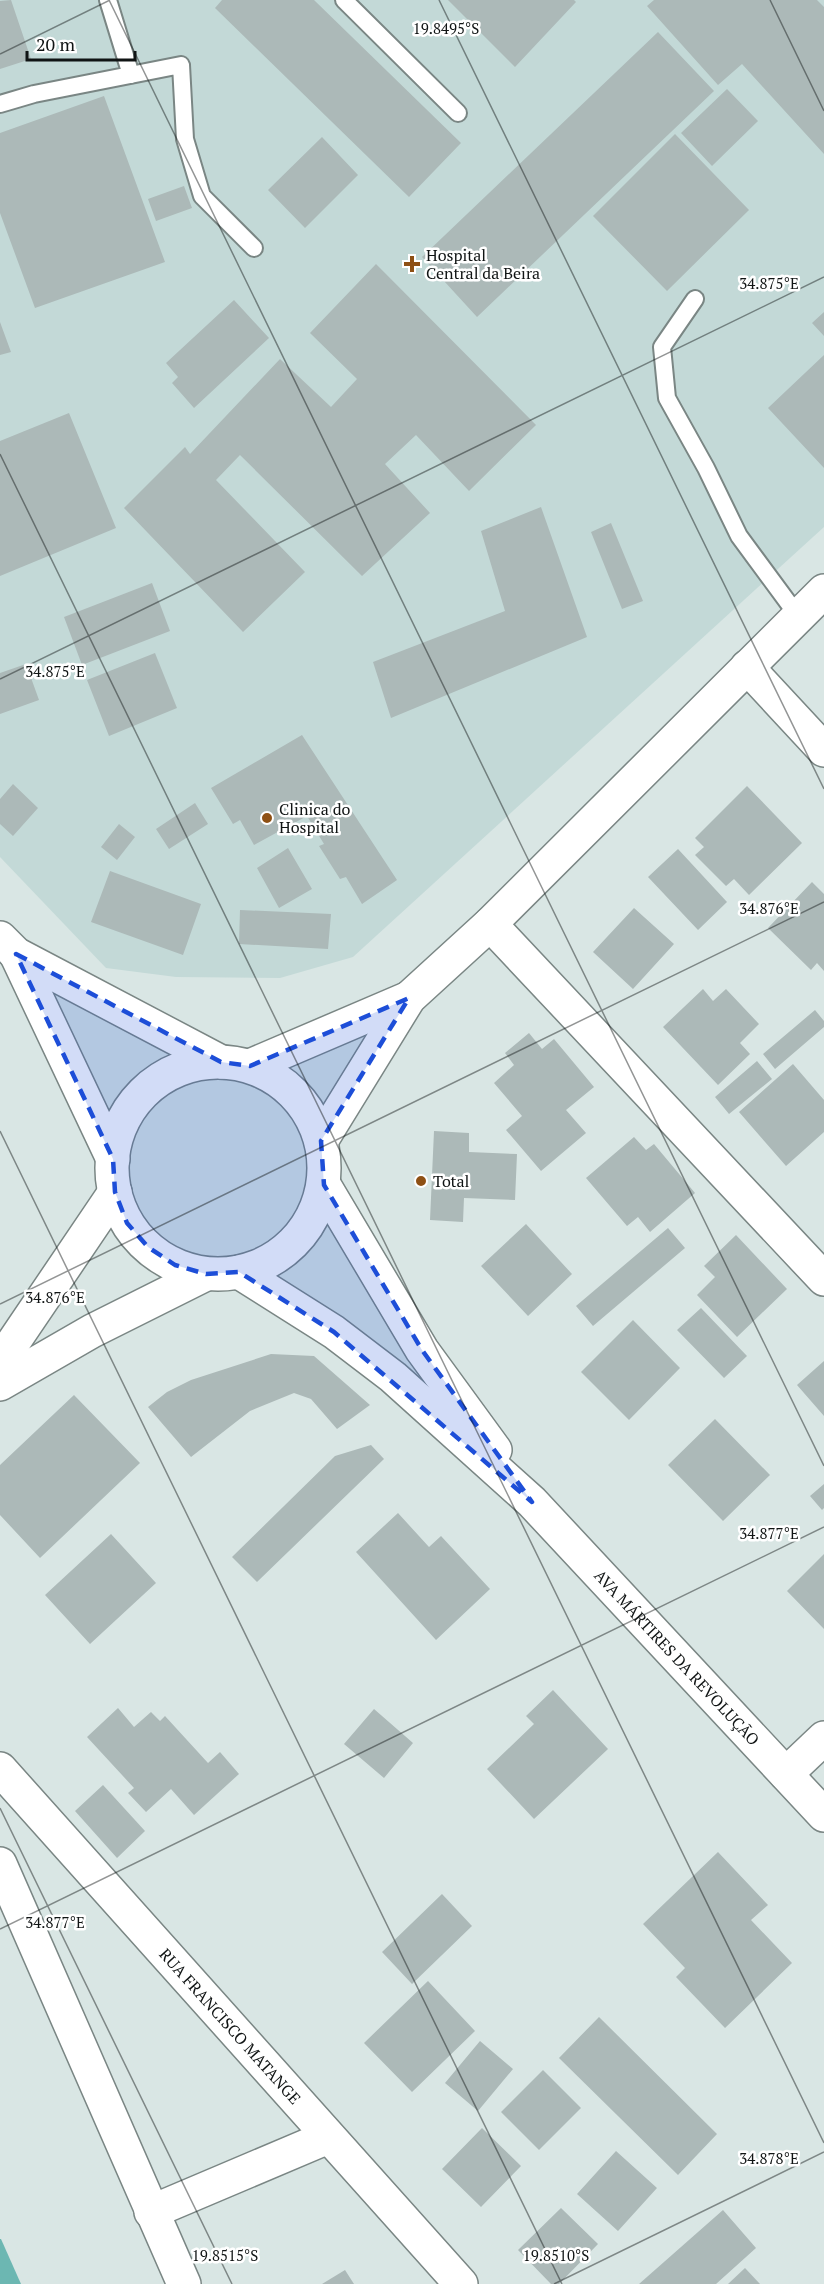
<svg xmlns="http://www.w3.org/2000/svg" width="824" height="2284" viewBox="0 0 824 2284" font-family="'PT Serif',serif">
	<style>
		.built { fill: #c3d9d7 }
		.water { fill: #6cb7b2 }
		.building { fill: #acb9b8 }
		.lines { fill: none; stroke-linecap: round; stroke-linejoin: round }
		.service-casing { stroke: #7a8684; stroke-width: 20 }
		.minor-casing { stroke: #7a8684; stroke-width: 36 }
		.tertiary-casing { stroke: #7a8684; stroke-width: 36 }
		.service { stroke: #fff; stroke-width: 16 }
		.minor { stroke: #fff; stroke-width: 33 }
		.tertiary { stroke: #fff; stroke-width: 33 }
		.marked { fill: #1d4ed8; fill-opacity: 0.2; stroke: #1d4ed8; stroke-width: 4.5; stroke-dasharray: 12 8; stroke-linejoin: round }
		.ticks { fill: none; stroke: #101414; stroke-width: 1.5; stroke-opacity: 0.45 }
		.poi-dot { fill: #8e5014; stroke: #fff; stroke-width: 2 }
		.labels { text-anchor: middle; dominant-baseline: central; stroke-width: 5; stroke-linejoin: round; paint-order: stroke }
		.poi-label { font-size: 16px; fill: #101414; stroke: #fff; text-anchor: start }
		.street-label { font-size: 16px; fill: #101414; stroke: #fff }
		.ticks-label { font-size: 15px; text-anchor: middle; fill: #101414; stroke: #fff; stroke-width: 5; stroke-linejoin: round; paint-order: stroke }
	</style>
	<rect width="100%" height="100%" fill="#d9e6e4"/>
	<path class="built" d="M0,0H824V527L353,957L280,978L176,977L106,968L0,857Z"/>
	<path class="water" d="M0,2239H1L21,2284H0Z"/>
	<path class="building" d="M11,0L31,59L0,69V1Z
		M222,0H314L461,143L409,197L215,8Z
		M448,0H574L576,2L515,67Z
		M654,0H817L824,7V154L742,64L718,85L647,6Z
		M658,32L714,91L477,317L422,257Z
		M727,89L758,121L712,166L681,133Z
		M104,96L165,262L35,308L0,213V133Z
		M675,134L749,210L667,291L593,216Z
		M322,137L358,175L305,228L268,190Z
		M184,186L192,208L156,221L148,199Z
		M376,264L536,425L469,491L416,435L385,464L430,513L362,576L240,455L216,480L305,572L243,632L124,508L185,447L190,454L280,359L331,407L357,379L310,333Z
		M234,300L269,338L194,408L172,383L178,377L166,363Z
		M824,312V336L812,323Z
		M0,322L11,352L0,355Z
		M824,355V468L768,408Z
		M69,413L116,528L0,576V441Z
		M541,507L587,637L391,718L373,662L505,611L481,531Z
		M611,523L643,601L622,609L591,532Z
		M152,583L170,631L82,665L64,617Z
		M155,653L177,708L109,736L87,680Z
		M26,664L39,700L0,714V673Z
		M302,735L397,880L362,904L346,877L340,879L319,846L324,844L307,816L254,845L240,820L233,824L211,788Z
		M13,784L38,808L13,836L0,824V799Z
		M747,786L802,843L749,895L734,879L726,886L695,855L704,847L695,838Z
		M195,803L208,824L169,849L156,829Z
		M119,824L135,837L117,860L101,847Z
		M288,848L312,889L279,908L257,868Z
		M678,849L727,902L698,930L648,877Z
		M110,871L201,904L183,955L91,922Z
		M812,882L824,894V971L817,963L811,970L768,928Z
		M634,908L674,944L633,989L593,952Z
		M240,910L331,914L328,949L239,944Z
		M703,989L713,1001L726,989L759,1024L740,1043L750,1054L718,1085L663,1027Z
		M815,1010L824,1021V1027L775,1069L763,1054Z
		M529,1033L542,1049L554,1039L594,1087L566,1110L586,1133L541,1171L506,1130L522,1116L494,1083L514,1065L505,1053Z
		M757,1061L772,1079L729,1114L715,1097Z
		M793,1064L824,1100V1132L786,1166L739,1112Z
		M434,1131L469,1133V1152L517,1154L515,1200L464,1198L463,1222L430,1220Z
		M634,1137L646,1150L654,1144L695,1193L650,1232L638,1217L627,1226L586,1178Z
		M526,1224L572,1274L528,1316L481,1266Z
		M668,1228L685,1248L593,1326L576,1306Z
		M736,1235L787,1289L737,1337L697,1295L715,1277L704,1266Z
		M701,1308L747,1356L724,1378L677,1330Z
		M633,1320L680,1368L629,1420L581,1372Z
		M271,1354L314,1356L370,1405L337,1429L311,1399L294,1393L250,1411L191,1457L148,1407L167,1392L191,1380Z
		M824,1361V1416L797,1385Z
		M74,1395L140,1463L40,1558L0,1515V1465Z
		M715,1419L770,1475L723,1521L668,1465Z
		M371,1445L384,1459L257,1582L232,1557L335,1456Z
		M824,1484V1508L822,1510L810,1496Z
		M398,1513L429,1547L441,1536L490,1589L436,1640L356,1552Z
		M111,1534L156,1583L90,1644L45,1595Z
		M824,1554V1629L787,1591Z
		M553,1690L608,1749L534,1819L487,1769L534,1724L526,1716Z
		M118,1708L134,1727L151,1712L160,1721L165,1716L208,1763L220,1752L239,1774L194,1815L171,1789L146,1812L128,1793L134,1788L87,1737Z
		M374,1709L413,1743L384,1778L344,1744Z
		M103,1785L145,1831L117,1858L75,1811Z
		M718,1852L768,1905L751,1920L792,1963L725,2028L676,1977L685,1968L643,1924Z
		M442,1894L472,1926L412,1984L382,1952Z
		M428,1981L475,2031L412,2092L364,2043Z
		M599,2017L717,2134L678,2175L559,2058Z
		M480,2041L513,2069L478,2111L445,2083Z
		M543,2070L581,2108L539,2150L501,2112Z
		M482,2128L521,2166L481,2207L442,2169Z
		M616,2151L657,2188L618,2231L577,2194Z
		M561,2208L598,2244L559,2284H551L518,2250Z
		M723,2210L756,2248L716,2284H639Z
		M745,2268L760,2284H728Z
		M345,2270L354,2284H322Z"/>
	<g class="lines">
		<defs>
			<path id="service" d="M108,0L131,75
				M344,0L458,113
				M0,104L34,94L181,65L185,139L202,196L254,248
				M695,299L662,347L667,398L706,468L739,536L798,616"/>
			<g id="minor">
				<path d="M747,667L824,750"/>
				<path d="M490,924L824,1279"/>
				<path d="M250,1066L409,998"/>
				<path d="M321,1141L409,998L490,924L824,591"/>
				<path d="M0,1362L115,1192"/>
				<path d="M0,1384L92,1331L206,1274"/>
				<path id="s1" d="M0,1769L461,2284"/>
				<path d="M786,1774L824,1738"/>
				<path d="M0,1864L184,2284"/>
				<path d="M151,2212L328,2137"/>
			</g>
			<g id="tertiary">
				<path d="M0,938L16,954L221,1062"/>
				<path d="M16,954L113,1159"/>
				<circle cx="218" cy="1168" r="106"/>
				<path d="M324,1185L422,1350L495,1450"/>
				<path id="s2" d="M239,1272L334,1332L393,1377L532,1502L824,1815"/>
			</g>
		</defs>
		<use href="#service" class="service-casing"/>
		<use href="#minor" class="minor-casing"/>
		<use href="#tertiary" class="tertiary-casing"/>
		<use href="#service" class="service"/>
		<use href="#minor" class="minor"/>
		<use href="#tertiary" class="tertiary"/>
	</g>
	<path class="marked" d="M16,954L221,1062L250,1066L409,998L321,1141L324,1185L422,1350L532,1502L334,1332L239,1272L206,1274L175,1265L148,1247L127,1223L115,1192L113,1159Z"/>
	<path class="ticks" d="M109,0L824,1466M439,0L824,789M770,0L824,111M0,54L110,0M0,454L824,2143M0,679L824,277M0,1131L562,2284M0,1304L824,902M0,1808L232,2284M0,1929L824,1527M554,2284L824,2152"/>
	<g class="poi-dot">
		<path d="M409 255h6v6h6v6h-6v6h-6v-6h-6v-6h6z"/>
		<circle cx="267" cy="818" r="6"/>
		<circle cx="421" cy="1181" r="6"/>
	</g>
	<g class="labels">
		<g class="poi-label">
			<text x="426" y="255">Hospital<tspan x="426" dy="18">Central da Beira</tspan></text>
			<text x="279" y="809">Clinica do<tspan x="279" dy="18">Hospital</tspan></text>
			<text x="433" y="1181">Total</text>
		</g>
		<g class="street-label">
			<text stroke="none"><textPath href="#s2" startOffset="586">AVA MÁRTIRES DA REVOLUÇÃO</textPath></text>
			<text stroke="none"><textPath href="#s1" startOffset="345">RUA FRANCISCO MATANGE</textPath></text>
		</g>
	</g>
	<g class="ticks-label">
		<text x="446" y="34">19.8495°S</text>
		<text x="769" y="289">34.875°E</text>
		<text x="55" y="677">34.875°E</text>
		<text x="769" y="914">34.876°E</text>
		<text x="55" y="1303">34.876°E</text>
		<text x="769" y="1539">34.877°E</text>
		<text x="55" y="1928">34.877°E</text>
		<text x="769" y="2164">34.878°E</text>
		<text x="225" y="2261">19.8515°S</text>
		<text x="556" y="2261">19.8510°S</text>
	</g>
	<path d="M27 51v9h108v-9" fill="none" stroke="#101414" stroke-width="3"/>
	<text x="36" y="51" font-size="18" fill="#101414" stroke="#ffffff" stroke-width="4.5" paint-order="stroke">20 m</text>
</svg>
